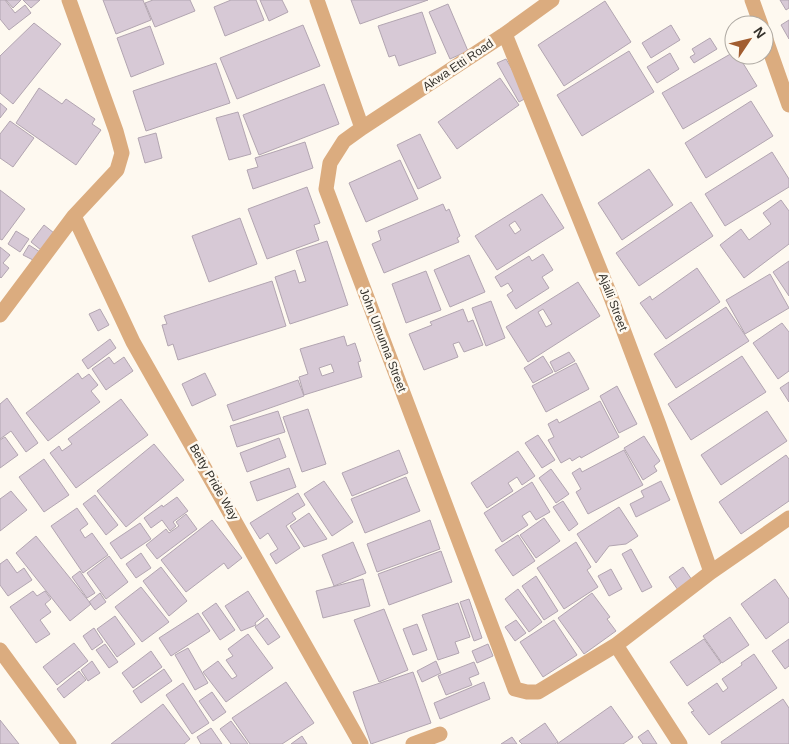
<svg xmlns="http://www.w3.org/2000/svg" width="789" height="744" viewBox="0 0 789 744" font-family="Helvetica,sans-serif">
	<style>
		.building { fill: #d7c9d6; stroke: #b2a5b1; fill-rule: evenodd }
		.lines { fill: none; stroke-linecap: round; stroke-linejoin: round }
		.minor { stroke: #dbac7f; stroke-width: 15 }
		.labels { text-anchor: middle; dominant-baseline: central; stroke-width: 5; stroke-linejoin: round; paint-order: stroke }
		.street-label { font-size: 12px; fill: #35322c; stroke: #fef9f0 }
	</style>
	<rect width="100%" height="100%" fill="#fef9f0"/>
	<path class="building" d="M0,0H5L15,13L25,5L31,13L9,30L0,19Z
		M6,0H21L13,8Z
		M23,0H40L31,8Z
		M103,0H143L151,20L116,34Z
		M153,0H190L195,11L155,27L145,3Z
		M231,0H256L264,20L225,36L214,7Z
		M260,0H282L288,12L269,21Z
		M351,0H428L360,24Z
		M780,0H789V8L786,10Z
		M605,1L631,42L564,86L538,45Z
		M448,4L468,51L450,59L429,12Z
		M422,12L436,53L399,66L395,55L389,57L378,26Z
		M789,20V39L781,25Z
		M34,23L61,44L13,104L0,93V56Z
		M303,25L320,66L237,99L220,58Z
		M671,25L680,40L651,58L642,43Z
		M150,26L164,64L131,77L117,38Z
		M710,38L717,49L694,63L690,57L695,54L692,49Z
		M629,51L654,92L582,136L557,95Z
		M734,52V55H738L757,86L683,129L662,93Z
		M670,53L679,69L657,83L647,67Z
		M506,59L528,97L519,102L497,63Z
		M216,63L230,103L146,131L133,91Z
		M500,78L519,105L457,149L438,122Z
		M324,84L339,124L259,155L243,115Z
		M39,88L62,104L66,99L95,119L92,124L101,130L76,165L16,123Z
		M751,101L773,136L706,178L685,143Z
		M0,103L7,109L0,118Z
		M238,112L251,154L229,160L216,118Z
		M10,121L34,138L13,167L0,158V134Z
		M156,133L162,158L145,163L138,138Z
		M420,134L441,178L418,189L397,145Z
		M305,142L313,168L253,189L247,170L258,167L255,158Z
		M772,152L789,179V187L725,226L705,194Z
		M400,160L418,199L366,222L349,183Z
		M649,169L673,205L622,240L598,203Z
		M307,187L320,223L314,225L319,240L267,259L248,209Z
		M0,190L25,209L2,240L0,239Z
		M542,194L564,228L497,270L475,236ZM515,221L521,230L515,234L509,225Z
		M781,200L789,211V244L744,278L720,245L741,229L749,240L771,224L763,213Z
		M691,202L713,236L639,286L616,253Z
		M443,204L446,211L449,209L460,236L457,238L459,242L384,273L372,244L381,240L378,231Z
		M240,218L257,264L209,282L192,236Z
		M44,225L54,233L41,250L31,242Z
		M16,231L29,239L20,252L8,244Z
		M327,241L348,305L290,324L275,277L295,270L299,283L306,281L296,251Z
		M29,245L40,252L35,261L23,255Z
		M0,247L10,255L3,263L9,268L1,278L0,277Z
		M543,254L553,270L542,277L549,288L516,309L507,295L513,291L508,283L501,287L495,277L529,256L532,261Z
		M469,255L485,292L450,307L434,270Z
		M789,261V296L773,272Z
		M697,268L720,302L666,339L640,303L650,296L652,300Z
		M426,271L441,310L406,323L392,284Z
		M770,274L789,308L745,334L726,300Z
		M272,281L286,326L178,360L173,344L168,346L162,325L167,324L164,316Z
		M578,282L600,316L528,362L506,327ZM543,309L552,324L546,327L538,312Z
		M491,301L505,338L486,346L472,308Z
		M726,307L749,341L676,388L654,354Z
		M100,309L109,325L98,331L89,314Z
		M463,309L468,322L473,320L483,345L464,352L459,342L453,344L458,357L424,370L409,334L432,325L430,322Z
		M782,323L789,332V371L778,379L753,343Z
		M344,336L347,346L355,343L361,361L358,362L362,377L304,395L299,377L308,374L300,349ZM331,364L334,372L322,376L319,368Z
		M110,339L116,348L88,369L82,360Z
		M569,352L575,361L555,372L550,362Z
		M543,356L553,372L533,383L524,368Z
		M742,356L766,392L691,440L668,404Z
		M109,357L114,364L124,357L133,371L106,390L92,369Z
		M576,363L589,389L546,412L532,386Z
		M78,373L82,379L89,374L98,385L91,391L100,402L48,441L26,413Z
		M205,373L216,395L192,406L182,384Z
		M298,380L304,396L233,421L227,405Z
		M789,382V402L780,388Z
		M617,386L637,424L619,433L600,396Z
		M7,398L38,443L26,452L11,431L0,439V404Z
		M121,399L148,435L76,488L50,453L59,446L62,451L72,444L68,439Z
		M600,401L619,437L581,458L580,456L572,461L570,458L561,463L548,440L554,437L548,424L557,419L559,423Z
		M308,409L326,464L302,472L283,417Z
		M278,411L285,432L237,447L230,426Z
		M767,411L787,441L721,485L701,455Z
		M538,435L555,460L542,468L525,443Z
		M644,436L660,461L654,466L657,471L643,480L624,448Z
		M5,437L18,455L0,468V440Z
		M279,438L286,457L247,472L240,453Z
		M154,444L184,480L126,527L97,491Z
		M399,450L408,473L352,496L342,473Z
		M624,450L643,485L588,514L576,492L581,489L572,473L580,468L582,472Z
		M518,451L535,476L522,485L517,477L508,483L513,491L487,508L471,483Z
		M786,455L789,459V501L741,534L719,502Z
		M44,459L69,495L44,512L19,477Z
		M289,468L296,487L257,501L250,482Z
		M551,469L569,494L556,503L539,478Z
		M406,477L420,511L365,533L351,499Z
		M324,481L353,522L332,536L304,494Z
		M661,481L670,500L636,517L630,504L644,497L641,491Z
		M532,482L550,512L536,520L530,511L522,516L528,525L502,542L484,513Z
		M11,491L27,510L0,531V499Z
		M298,493L305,505L292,513L296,519L286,526L300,548L276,564L270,554L278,549L268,533L260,539L250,523Z
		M95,495L118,525L106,535L83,504Z
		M177,497L188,511L173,522L176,526L170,531L162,520L151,528L144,518L162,505L163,507Z
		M563,501L578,524L569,531L553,507Z
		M619,507L638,536L626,544L609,546L596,563L577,534Z
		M77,508L88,524L80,530L85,538L92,533L108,555L83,573L51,526Z
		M309,513L327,539L304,547L290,526Z
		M186,514L197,529L157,559L146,545L166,529L169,533L179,526L176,522Z
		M544,518L560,541L536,558L520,535Z
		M212,520L242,558L228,569L224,563L186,592L161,560Z
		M430,520L440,549L377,572L367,544Z
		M140,523L151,539L121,559L110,543Z
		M518,535L535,561L513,576L495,550Z
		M36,536L91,604L70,621L16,553Z
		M353,542L366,573L334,586L322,555Z
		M576,542L591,567L587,570L598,587L564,609L537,568Z
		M631,549L652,587L642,592L622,554Z
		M441,551L452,582L389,605L378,574Z
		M141,553L151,568L136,578L126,564Z
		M109,556L128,582L106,599L87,573Z
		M7,559L17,573L24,568L32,580L8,596L0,585V564Z
		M161,567L187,601L169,616L143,581Z
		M683,567L692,580L678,590L669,577Z
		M611,569L622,589L609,596L598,576Z
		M80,571L95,593L87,598L72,577Z
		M536,576L558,611L544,620L522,586Z
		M363,579L370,606L323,618L316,591Z
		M775,579L789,599V622L766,639L741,604Z
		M141,587L169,622L142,642L115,607Z
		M518,589L542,622L529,632L505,599Z
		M33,591L37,596L45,591L51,599L45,604L51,612L40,620L50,634L36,643L10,607Z
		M248,591L264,616L255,623L256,625L241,631L225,606Z
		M100,593L106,602L95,610L89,602Z
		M592,593L610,617L607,619L616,631L584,654L558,618Z
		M469,599L482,638L474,641L460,602Z
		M216,603L235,630L220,640L202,613Z
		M458,603L470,637L455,642L459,653L438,660L422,615Z
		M384,609L408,670L379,682L354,620Z
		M198,613L210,631L171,656L159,638Z
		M115,616L135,644L117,657L97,629Z
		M730,617L749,645L722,663L703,636Z
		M267,618L280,637L268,645L255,627Z
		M516,620L526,633L515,641L505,627Z
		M554,620L577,655L543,677L520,642Z
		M417,624L427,650L413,655L403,629Z
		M94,628L103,642L92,650L83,636Z
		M248,634L273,668L226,702L203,672L218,661L232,679L237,676L226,660L233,656L228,649Z
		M704,639L721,663L687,686L670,662Z
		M789,639V666L785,669L772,651Z
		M74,643L88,661L57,685L43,667Z
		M105,644L118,662L109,668L96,650Z
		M488,644L493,656L477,663L472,651Z
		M188,648L208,683L195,690L175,655Z
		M151,651L162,667L133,688L122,673Z
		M754,654L777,688L709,735L691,712L694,711L688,703L717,683L723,692L728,688L722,679L742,665L741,663Z
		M92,661L100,673L88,681L81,670Z
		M436,661L441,673L422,682L417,671Z
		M474,662L479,674L469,678L472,685L446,695L438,676Z
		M164,669L172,681L141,703L133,691Z
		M79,671L86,680L64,698L57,689Z
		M413,672L431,723L371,744L353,692Z
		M286,682L314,723L282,744H250L232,718Z
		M484,682L490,699L440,719L434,703Z
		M183,683L209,723L192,734L166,695Z
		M212,692L226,712L213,721L199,701Z
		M783,699L789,708V744H722L721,742Z
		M163,704L190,739L184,744H111Z
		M611,706L633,737L623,744H557Z
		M0,720L19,744H0Z
		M231,721L248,744H231L220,729Z
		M545,723L558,742L555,744H522L519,741Z
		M211,728L222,744H201L197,737Z
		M648,730L657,744H643L638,737Z
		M302,736L307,744H291Z
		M512,737L517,744H501Z"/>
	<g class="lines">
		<path class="minor" d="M317,0L362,128L344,141L330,163L326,189L515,689L527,692H538L616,645L680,744
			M752,0L761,25
			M505,34L609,292L659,425L711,572
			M764,34L789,105
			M362,128L505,34L552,0
			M74,216L133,342L361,744
			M0,315L74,216L117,170L122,153L116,131L69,0
			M616,645L711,572L789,518
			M0,650L69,744
			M413,744L440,734"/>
	</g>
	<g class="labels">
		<g class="street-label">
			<text transform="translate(458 65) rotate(-34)">Akwa Etti Road</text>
			<text transform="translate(613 302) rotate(69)">Ajalli Street</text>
			<text transform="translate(383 340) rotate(69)">John Umunna Street</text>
			<text transform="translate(214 482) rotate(60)">Betty Pride Way</text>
		</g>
	</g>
	<g transform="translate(749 40) rotate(55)"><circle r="24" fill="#fef9f0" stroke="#aea9a2"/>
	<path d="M0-4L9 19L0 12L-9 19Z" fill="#a25d30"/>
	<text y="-8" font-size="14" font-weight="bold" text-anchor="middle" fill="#35322c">N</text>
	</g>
</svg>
